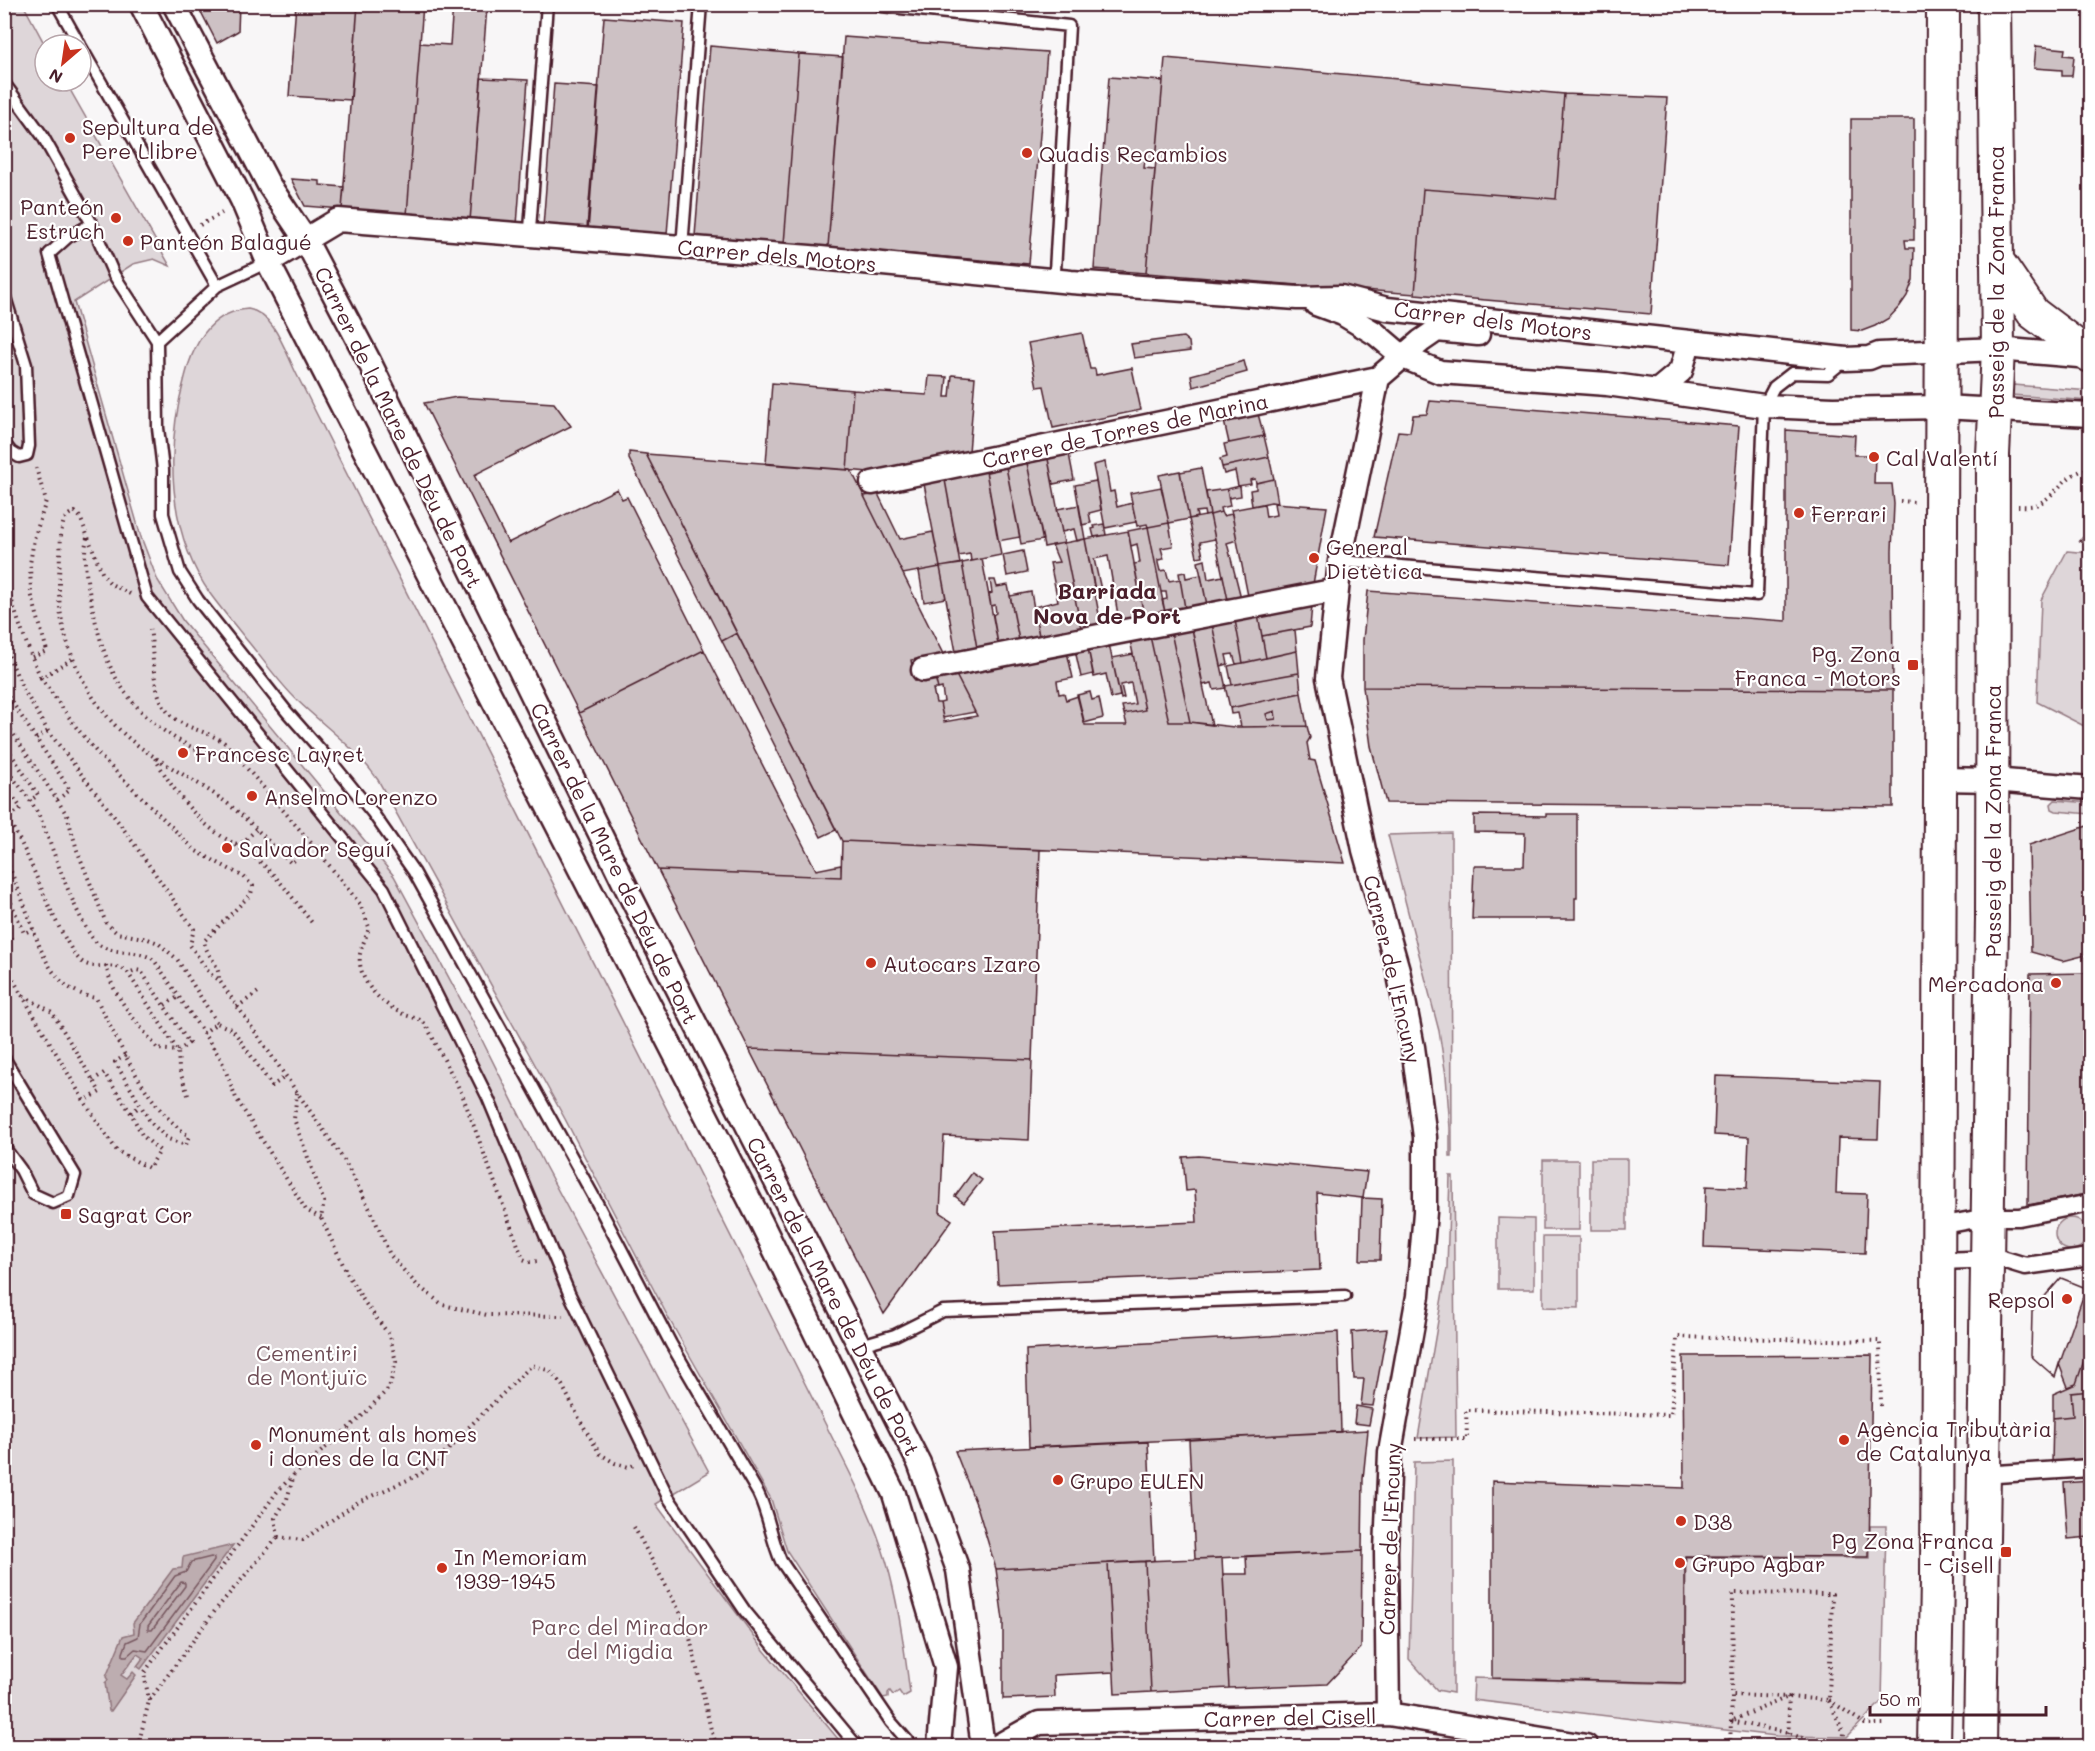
<svg xmlns="http://www.w3.org/2000/svg" width="2095" height="1751" viewBox="0 0 2095 1751" font-family="Mali,sans-serif">
	<style>
		.green { fill: #ded6d9; stroke: #947a82; stroke-width: 1.5 }
		.water { fill: #bdadb0; stroke: #8f747b; stroke-width: 1.5 }
		.lines { fill: none; stroke-linecap: round; stroke-linejoin: round }
		.shore { stroke: #785860; stroke-width: 1.5 }
		.building { fill: #cdc1c4; stroke: #4a1f2b; stroke-width: 1.5; fill-rule: evenodd }
		.service-casing { stroke: #4a1f2b; stroke-width: 15 }
		.pedestrian-casing { stroke: #4a1f2b; stroke-width: 21 }
		.minor-casing { stroke: #4a1f2b; stroke-width: 27 }
		.secondary-casing { stroke: #4a1f2b; stroke-width: 36 }
		.path { stroke: #4a1f2b; stroke-width: 4; stroke-dasharray: 1.5 4.5; stroke-linecap: butt }
		.service { stroke: #fff; stroke-width: 10 }
		.pedestrian { stroke: #fff; stroke-width: 16 }
		.minor { stroke: #fff; stroke-width: 22 }
		.secondary { stroke: #fff; stroke-width: 32 }
		.poi-dot { fill: #c8321e; stroke: #fff; stroke-width: 2 }
		.labels { text-anchor: middle; dominant-baseline: central; stroke-width: 4.5; stroke-linejoin: round; paint-order: stroke }
		.poi-label { font-size: 21px; fill: #4a1f2b; stroke: #fff; text-anchor: start }
		.street-label { font-size: 21px; fill: #4a1f2b; stroke: #fff }
		.park-label { font-size: 21px; fill: #6f4d56; stroke: #fff }
		.neighbourhood-label { font-size: 22px; font-weight: bold; fill: #4a1f2b; stroke: #fff }
	</style>
	<rect width="100%" height="100%" fill="#f8f6f7"/>
	<filter id="ink" filterUnits="userSpaceOnUse"><feTurbulence type="fractalNoise" baseFrequency=".0167" numOctaves="2"/><feDisplacementMap in="SourceGraphic" scale="12" xChannelSelector="R" yChannelSelector="G"/><feConvolveMatrix kernelMatrix="1 2 1 2 8 2 1 2 1" color-interpolation-filters="sRGB"/></filter>
	<g filter="url(#ink)">
		<path class="green" d="M23,4L45,45V81H65L170,266L154,259L133,264L74,302L141,537L157,579L183,621L394,876L476,1028L545,1166L709,1472L656,1504L764,1650L844,1746H5L4,5Z
			M248,309C274,313 285,351 296,373L848,1469C865,1503 881,1538 890,1575C900,1614 905,1654 910,1693L903,1697L899,1691L893,1695L890,1691L888,1693V1697L883,1698L787,1551L771,1499L669,1319L565,1119L378,780C356,748 325,727 298,701C278,682 263,659 245,638C234,624 222,610 211,595C167,533 165,448 185,377C193,345 210,312 248,309Z
			M2014,385L2090,391V401L2011,395L2009,387Z
			M2067,551L2090,553V729L2037,702L2041,600Z
			M2055,800L2090,803V814L2056,811L2052,809L2051,804Z
			M1451,833L1452,1157H1450V1128L1446,1076L1439,1031L1388,835Z
			M1591,1159H1627V1230H1591Z
			M1543,1160H1579V1230H1543Z
			M1450,1176H1453L1456,1437L1418,1438L1447,1268Z
			M2055 1234a16 16 0 1 1 32 0a16 16 0 1 1-32 0Z
			M1498,1218L1534,1219V1289H1498Z
			M1543,1237H1579V1308L1543,1307Z
			M1453,1461V1693L1437,1690L1409,1659L1414,1462Z
			M1870,1526H1886L1882,1701L1847,1737L1776,1736L1473,1700L1474,1678L1685,1684L1686,1557L1870,1558Z"/>
		<path class="water" d="M233,1545L141,1669L137,1666L143,1658L137,1654L121,1675L127,1679L133,1672L136,1675L111,1711H109L105,1683L108,1680L106,1677L123,1636L134,1633L133,1623L173,1569L182,1568L183,1557Z"/>
		<g class="lines">
			<path class="shore" d="M211,1557L214,1558V1561L147,1651L135,1649L127,1656H123V1653L127,1642L138,1637L140,1624L175,1576L186,1572L191,1562Z
				M181,1582L185,1583V1586L152,1630H148V1626Z"/>
		</g>
		<path class="building" d="M197,4H239L238,31L217,43Z
			M296,4H358L351,100L289,96Z
			M358,4H423L407,215L342,209Z
			M453,4L487,7L470,221L407,215L420,43L450,45Z
			M604,17L684,23L667,234L587,228Z
			M844,37L1047,52L1029,264L828,247Z
			M710,46L799,54L784,244L695,236Z
			M2036,46L2065,49L2064,55L2074,56L2072,76H2062V70L2034,68Z
			M799,54L843,57L828,247L784,244Z
			M1165,58L1564,94L1556,199L1423,189L1415,294L1146,273Z
			M1109,77L1163,81L1156,161L1145,160L1144,168L1155,169L1146,273L1094,269Z
			M481,78L528,80L517,225L470,221Z
			M554,84L599,87L588,231L543,227Z
			M1564,94L1667,98L1651,314L1415,294L1423,189L1556,199Z
			M1851,119H1914V240H1905L1906,248H1914L1913,280L1907,296L1900,306L1889,318L1875,326L1862,331L1851,330Z
			M291,179L320,181V185L344,187L342,209L305,206Z
			M1082,333L1090,369H1095L1096,375L1132,368L1141,410L1053,428L1044,386L1037,387L1028,343Z
			M1183,337L1189,342L1190,351L1134,358L1131,344Z
			M1244,361L1247,372L1193,387L1191,375Z
			M952,375L975,377L969,452L869,472L847,470L853,390L927,395L929,376L947,377L945,397H950Z
			M772,383L853,390L847,470L766,464Z
			M457,397L554,403L571,426L474,475L508,543L617,489L622,499L627,497L704,650L579,713L424,403Z
			M1430,401L1739,426L1729,565L1374,537L1398,431L1410,432L1413,415L1427,414Z
			M1258,414L1264,436L1229,443L1224,421Z
			M1786,430L1855,435L1854,455H1875L1874,484H1892L1894,504L1892,551L1893,690L1363,687V640L1368,591L1786,621Z
			M1264,436L1269,457L1222,467L1220,459L1227,457L1224,444Z
			M629,452L646,454L737,633L722,641L629,459Z
			M646,454L851,470L943,654L911,660L915,681L935,677L938,689H933L936,703H940L944,722L977,716L955,673L1067,652L1073,678L1057,681L1059,694L1064,693L1066,700L1078,696L1085,725H1127L1124,714L1145,710L1130,640L1150,636L1169,722H1190L1234,727L1307,726L1310,738L1307,743L1310,760L1315,761L1345,863L842,841Z
			M1069,454L1074,480L1053,484L1048,459Z
			M1269,457L1274,479L1256,483L1255,479L1250,480L1251,484L1238,486L1235,471L1224,474L1222,467Z
			M1048,459L1064,543L1044,547L1027,463Z
			M1105,462L1110,492L1114,491L1117,507L1132,503L1136,522L1105,528L1093,465Z
			M1027,463L1043,540L1021,544L1006,467Z
			M1006,467L1020,537L998,541L986,471Z
			M1201,468L1210,515L1205,516L1204,511L1196,512L1197,517L1189,519L1180,472Z
			M986,471L1001,555L971,561L970,554L959,556L945,480Z
			M1180,471L1189,519L1169,523L1159,475Z
			M1274,479L1278,503L1271,502L1252,506L1250,490L1256,489V483Z
			M945,480L960,564L940,567L924,484Z
			M1096,481L1101,510L1089,513L1091,523L1082,525L1075,485Z
			M1240,486L1241,496L1229,498L1227,489Z
			M1161,487L1169,523L1148,527L1147,524L1137,526L1130,493Z
			M1227,489L1230,506L1220,508L1221,512L1210,515L1206,492Z
			M878,494L900,539L933,532L940,567L903,574L864,496Z
			M1274,503L1327,507L1313,584L1248,596L1231,510L1264,504L1266,517L1276,515Z
			M1079,505L1085,539L1077,541L1074,529L1062,532L1057,509Z
			M1221,512L1223,516L1232,514L1237,540L1227,543L1241,598L1228,600L1210,515Z
			M1210,515L1215,539L1200,542L1203,556L1197,557L1189,519Z
			M1169,523L1173,546L1161,548L1164,559L1158,560V563L1160,571L1166,570L1169,581L1180,579L1185,608L1165,612L1162,600L1167,599L1166,592H1161L1148,527Z
			M1104,524L1106,535L1094,537L1092,529L1095,528L1094,526Z
			M1148,527L1165,612L1144,616L1134,564L1140,563L1137,544L1131,546L1128,531Z
			M1128,531L1144,616L1119,621L1108,556L1094,559L1102,594L1096,595L1085,539Z
			M2090,531V542L2079,541L2088,533Z
			M1085,539L1101,625L1081,628L1064,543Z
			M1064,543L1081,628L1039,636L1034,607L1058,601L1050,563L1059,562L1052,545Z
			M1023,551L1027,572L1007,576L1003,555Z
			M982,559L998,644L977,648L962,563Z
			M1205,560L1208,579L1223,576L1228,600L1207,605L1198,562Z
			M962,563L977,648L956,652L940,567Z
			M940,567L946,598L924,602L919,571Z
			M1185,572L1186,578L1201,575L1207,605L1185,608L1179,573Z
			M990,580H995L997,587L1008,585L1019,640L998,644L993,615L996,613L995,605L991,606L989,594L992,593Z
			M1031,592L1039,636L1019,640L1010,596Z
			M1312,605L1310,627L1262,636L1258,615Z
			M1258,615L1266,658L1243,663L1235,620Z
			M1235,620L1243,663L1236,664L1233,654L1226,655L1228,664L1221,666L1212,624Z
			M1212,624L1226,688L1214,690L1212,683L1203,685L1192,628Z
			M1192,628L1200,672L1212,725L1190,722L1171,632Z
			M1295,630L1297,651L1266,658L1262,636Z
			M1171,632L1190,722H1169L1150,636Z
			M737,633L836,830L821,837L722,641Z
			M1109,644L1120,696L1111,698L1106,674L1094,677L1088,648Z
			M1088,648L1093,674L1081,677L1075,650Z
			M704,650L816,870L841,865V877L658,870L579,713Z
			M1297,651L1299,673L1232,685L1228,666Z
			M1133,654L1145,710L1124,714L1122,706L1135,704L1131,683L1121,685L1124,698L1121,699L1112,658Z
			M955,673L975,712L943,718L940,703L944,702L942,688L938,689L935,677Z
			M1299,673L1301,693L1230,708L1225,686Z
			M1363,687L1893,690V807L1386,803L1371,746Z
			M1090,692L1092,700L1099,698L1103,718L1084,723L1077,695Z
			M1301,693L1307,726L1241,727L1238,713L1231,714L1230,708ZM1275,711L1276,719L1268,720L1266,714Z
			M1275,711L1276,719L1268,720L1266,714Z
			M1546,814H1577V898H1575V919H1472L1474,866H1524L1525,833L1474,832V815L1546,816Z
			M2090,825V954L2063,961L2031,952L2029,845Z
			M842,841L1040,850L1032,1060L749,1049L658,870L841,877Z
			M2087,973V1194L2028,1205L2030,974Z
			M749,1049L1032,1060L1029,1140L944,1136L940,1212L952,1220L884,1314Z
			M1716,1076L1880,1082L1878,1139L1838,1138L1836,1193L1867,1194L1865,1253L1704,1247L1706,1186L1747,1188L1749,1137L1714,1135Z
			M1199,1156L1367,1172L1363,1198L1382,1199L1380,1260H1360L1362,1198L1317,1193L1320,1270L998,1284L995,1231L1197,1222L1195,1190L1186,1191L1183,1157Z
			M972,1173L982,1180L964,1203L955,1196Z
			M2061,1278L2086,1288L2055,1377L2031,1356L2032,1311Z
			M2061,1278L2086,1288L2082,1300L2090,1303V1318L2086,1330L2090,1331V1343L2076,1384L2068,1387L2059,1364L2055,1377L2031,1356L2032,1311Z
			M1387,1329L1373,1406L1361,1405L1364,1379H1354L1352,1332Z
			M1338,1332L1341,1432L1029,1447L1026,1350Z
			M2090,1343V1391L2071,1393L2073,1416L2053,1418V1394L2076,1384Z
			M1872,1355L1869,1557L1685,1556V1683L1492,1678V1481L1684,1488L1683,1356Z
			M2090,1391V1460L2052,1463L2053,1418L2073,1416L2071,1393Z
			M1356,1406L1372,1409L1369,1425L1354,1423Z
			M1368,1430L1363,1479L1362,1551L1195,1559L1189,1440Z
			M1148,1442L1154,1561L996,1569L978,1509L955,1451Z
			M2090,1481V1537L2068,1539L2064,1483Z
			M1362,1551L1361,1648L1327,1684L1229,1688L1223,1574H1247L1246,1556Z
			M1222,1558L1229,1688L1151,1692L1145,1561Z
			M1145,1561L1151,1692L1115,1694L1108,1563Z
			M1108,1563L1114,1672L1054,1675L1055,1697L1003,1699V1620L996,1569Z"/>
		<g class="lines">
			<defs>
				<path id="service" d="M57,4L80,45
					M881,6L1069,26L1055,271L1052,280
					M81,47L217,286
					M4,83L42,135L92,224L114,275L157,341
					M92,224L68,237L49,254L147,597L384,889L488,1098L569,1293L668,1497L745,1611L857,1746
					M532,235L530,229L547,4
					M682,247L701,4
					M268,262L217,286L157,341L158,428L163,470V514L180,572L198,600L287,712L333,764L372,812L414,872L595,1199L671,1344L758,1493C769,1515 771,1539 781,1561L891,1722L912,1746
					M4,294L26,365L29,446L27,455L19,457L11,452L4,443
					M1340,561L1757,595L1764,406L1774,387L1792,373L1828,374L1844,361
					M4,1058L75,1175L69,1196L53,1203L33,1194L21,1170L4,1147
					M861,1345L895,1335L943,1311L1345,1296"/>
				<path id="pedestrian" d="M1939,1226L1987,1217H2019L2090,1203
					M1938,1261L2002,1259L2025,1266L2090,1257
					M1997,1474L2090,1468"/>
				<path id="minor" d="M141,4L242,200L268,262L761,1222L894,1494L946,1667L939,1746
					M174,4L269,185L305,239L368,359L629,893L919,1463L958,1570L983,1746
					M268,262L338,220L810,257L1071,282L1297,298L1341,297L1387,309L1846,359L1869,358L1879,354L1998,349L2090,357
					M1316,304L1343,314L1376,334L1403,357L1440,372L1607,384L1764,406L1833,409L1942,407L2090,415
					M1657,391L1681,371L1689,342
					M872,483L1378,378
					M923,670L1337,590
					M1941,779L1993,780L2090,788
					M1388,1714L1386,1551L1390,1452L1418,1296L1425,1212V1137L1413,1047L1398,970L1364,850L1328,678L1340,561L1378,378L1421,341L1437,330L1478,334
					M998,1746L1039,1723L1388,1714L1586,1746"/>
				<path id="secondary" d="M1997,260L2033,313L2090,356
					M1934,1746L1937,1580L1943,4
					M1980,1746L1992,919L1993,455L1998,349L1994,4"/>
			</defs>
			<use href="#service" class="service-casing"/>
			<use href="#pedestrian" class="pedestrian-casing"/>
			<use href="#minor" class="minor-casing"/>
			<use href="#secondary" class="secondary-casing"/>
			<path class="path" d="M200,225L222,213
				M1900,501L1915,502
				M4,504L8,502V540L4,559
				M2018,506C2024,506 2032,507 2038,504C2059,494 2063,473 2090,469
				M87,538C82,559 87,580 91,601C97,629 104,659 119,683C144,723 190,756 238,759
				M4,567C11,605 25,642 41,678
				M130,594L111,584L103,575L80,517L75,512C63,515 63,524 61,534C60,561 57,590 61,616C69,663 95,711 132,741C160,763 192,778 220,798C246,816 268,842 291,863L313,845
				M150,629C155,658 149,703 178,721C193,730 211,733 225,743L313,845L360,904L369,927C367,936 362,944 360,954C357,980 379,1002 401,1013C410,1018 420,1017 426,1025L462,1094L523,1259L530,1262L540,1261
				M4,645L22,687L48,731L120,824L194,929L190,945L210,974L219,980L344,1160L372,1213L390,1255L417,1285L443,1305L487,1315L563,1316
				M32,657L47,651L31,593L30,564L34,539L46,501L36,468
				M72,659L41,678L76,727L99,755L196,851L244,877L253,886L251,894L204,941C207,958 219,961 219,980
				M4,697L7,695L10,699L70,790L57,800
				M4,720L67,815L77,850L106,923L117,933L148,939L158,943L177,959L217,1023
				M36,739L48,731
				M4,743L38,795L31,800
				M155,758C174,792 199,826 235,844L243,842L256,830
				M4,767C18,784 32,800 41,820C52,846 79,928 98,944C114,956 138,948 154,960L221,1059L236,1098L306,1210L321,1218
				M4,784L21,808L8,818
				M4,813C30,852 42,898 65,938C69,945 74,955 81,961C94,972 115,960 128,973L178,1051L179,1069L189,1098
				M235,845C270,863 289,894 313,924
				M4,855C12,874 20,893 27,912C41,950 50,990 96,998C119,1043 147,1108 189,1136L186,1145L168,1139L151,1123L115,1062L126,1055
				M4,886L24,933L33,929
				M4,921L12,941L4,946
				M4,964L84,1101L117,1151L149,1168L160,1151L142,1135L131,1113L104,1073L93,1080
				M106,965C112,997 139,1024 158,1049L178,1051L189,1043L141,971L136,970L128,973
				M24,996L52,1012L100,1092L84,1101
				M165,1005L178,997
				M237,1007L261,990
				M203,1033L217,1023L233,1030L272,1086L285,1077
				M131,1113L140,1106
				M1415,1439H1467L1466,1410L1671,1415L1677,1337L1880,1341L1881,1407
				M634,1527L687,1625L711,1730L717,1746
				M278,1537L275,1518L287,1499L294,1475L361,1417L389,1388L396,1362L390,1336L365,1303L348,1275L321,1218L324,1202L294,1119L297,1093
				M278,1537L303,1540L358,1502L421,1474L460,1439L468,1428L532,1365L550,1371L562,1385L581,1422L600,1454L615,1463L629,1467L634,1465
				M1829,1700L1865,1724H1886
				M149,1701L144,1673L277,1492L293,1475
				M1829,1701L1844,1733L1843,1746
				M138,1746L149,1701L217,1608L278,1537
				M1730,1746L1732,1695
				M1788,1746C1788,1730 1790,1714 1788,1697L1732,1695L1733,1593L1832,1594L1829,1700L1788,1697L1731,1721L1788,1733L1826,1746"/>
			<use href="#service" class="service"/>
			<use href="#pedestrian" class="pedestrian"/>
			<use href="#minor" class="minor"/>
			<use href="#secondary" class="secondary"/>
		</g>
	</g>
	<g class="poi-dot">
		<circle cx="70" cy="138" r="6"/>
		<circle cx="1027" cy="153" r="6"/>
		<circle cx="116" cy="218" r="6"/>
		<circle cx="128" cy="241" r="6"/>
		<circle cx="1874" cy="457" r="6"/>
		<circle cx="1799" cy="513" r="6"/>
		<circle cx="1314" cy="558" r="6"/>
		<rect x="1907" y="659" width="12" height="12" rx="3"/>
		<circle cx="183" cy="753" r="6"/>
		<circle cx="252" cy="796" r="6"/>
		<circle cx="227" cy="848" r="6"/>
		<circle cx="871" cy="963" r="6"/>
		<circle cx="2056" cy="983" r="6"/>
		<rect x="60" y="1208" width="12" height="12" rx="3"/>
		<circle cx="2067" cy="1299" r="6"/>
		<circle cx="1844" cy="1440" r="6"/>
		<circle cx="256" cy="1445" r="6"/>
		<circle cx="1058" cy="1480" r="6"/>
		<circle cx="1681" cy="1521" r="6"/>
		<rect x="2000" y="1546" width="12" height="12" rx="3"/>
		<circle cx="1680" cy="1563" r="6"/>
		<circle cx="442" cy="1568" r="6"/>
	</g>
	<g class="labels">
		<g class="poi-label">
			<text x="82" y="126">Sepultura de<tspan x="82" dy="24">Pere Llibre</tspan></text>
			<text x="1039" y="153">Quadis Recambios</text>
			<text x="104" y="206" text-anchor="end">Panteón<tspan x="104" dy="24">Estruch</tspan></text>
			<text x="140" y="241">Panteón Balagué</text>
			<text x="1886" y="457">Cal Valentí</text>
			<text x="1811" y="513">Ferrari</text>
			<text x="1326" y="546">General<tspan x="1326" dy="24">Dietètica</tspan></text>
			<text x="1901" y="653" text-anchor="end">Pg. Zona<tspan x="1901" dy="24">Franca - Motors</tspan></text>
			<text x="195" y="753">Francesc Layret</text>
			<text x="264" y="796">Anselmo Lorenzo</text>
			<text x="239" y="848">Salvador Seguí</text>
			<text x="883" y="963">Autocars Izaro</text>
			<text x="2044" y="983" text-anchor="end">Mercadona</text>
			<text x="78" y="1214">Sagrat Cor</text>
			<text x="2055" y="1299" text-anchor="end">Repsol</text>
			<text x="1856" y="1428">Agència Tributària<tspan x="1856" dy="24">de Catalunya</tspan></text>
			<text x="268" y="1433">Monument als homes<tspan x="268" dy="24">i dones de la CNT</tspan></text>
			<text x="1070" y="1480">Grupo EULEN</text>
			<text x="1693" y="1521">D38</text>
			<text x="1994" y="1540" text-anchor="end">Pg Zona Franca<tspan x="1994" dy="24">- Cisell</tspan></text>
			<text x="454" y="1556">In Memoriam<tspan x="454" dy="24">1939-1945</tspan></text>
			<text x="1692" y="1563">Grupo Agbar</text>
		</g>
		<g class="street-label">
			<text transform="translate(777 255) rotate(5)">Carrer dels Motors</text>
			<text transform="translate(1995 282) rotate(-90)">Passeig de la Zona Franca</text>
			<text transform="translate(1493 320) rotate(7)">Carrer dels Motors</text>
			<text transform="translate(399 427) rotate(64)">Carrer de la Mare de Déu de Port</text>
			<text transform="translate(1125 430) rotate(-12)">Carrer de Torres de Marina</text>
			<text transform="translate(1992 821) rotate(-90)">Passeig de la Zona Franca</text>
			<text transform="translate(615 863) rotate(64)">Carrer de la Mare de Déu de Port</text>
			<text transform="translate(1393 969) rotate(77)">Carrer de l'Encuny</text>
			<text transform="translate(834 1296) rotate(63)">Carrer de la Mare de Déu de Port</text>
			<text transform="translate(1389 1539) rotate(-88)">Carrer de l'Encuny</text>
			<text transform="translate(1290 1717) rotate(-1)">Carrer del Cisell</text>
		</g>
		<g class="park-label">
			<text x="307" y="1352">Cementiri<tspan x="307" dy="24">de Montjuïc</tspan></text>
			<text x="620" y="1626">Parc del Mirador<tspan x="620" dy="24">del Migdia</tspan></text>
		</g>
		<g class="neighbourhood-label">
			<text x="1107" y="590">Barriada<tspan x="1107" dy="25">Nova de Port</tspan></text>
		</g>
	</g>
	<rect width="2095" height="1751" fill="none" stroke="#fff" stroke-width="24"/>
	<rect x="12" y="12" width="2071" height="1727" fill="none" stroke="#4a1f2b" stroke-width="2" filter="url(#ink)"/>
	<g transform="translate(63 63) rotate(209)"><circle r="28" fill="#ffffff" stroke="#b7a5aa" stroke-width="1.5"/>
	<path d="M0-4.5L10 22L0 15L-10 22Z" fill="#c8321e"/>
	<text y="-9" font-size="16" font-weight="bold" text-anchor="middle" fill="#4a1f2b">N</text>
	</g>
	<path d="M1870 1706v9h176v-9" fill="none" stroke="#4a1f2b" stroke-width="3"/>
	<text x="1879" y="1706" font-size="18" fill="#4a1f2b" stroke="#ffffff" stroke-width="4.5" paint-order="stroke">50 m</text>
</svg>
